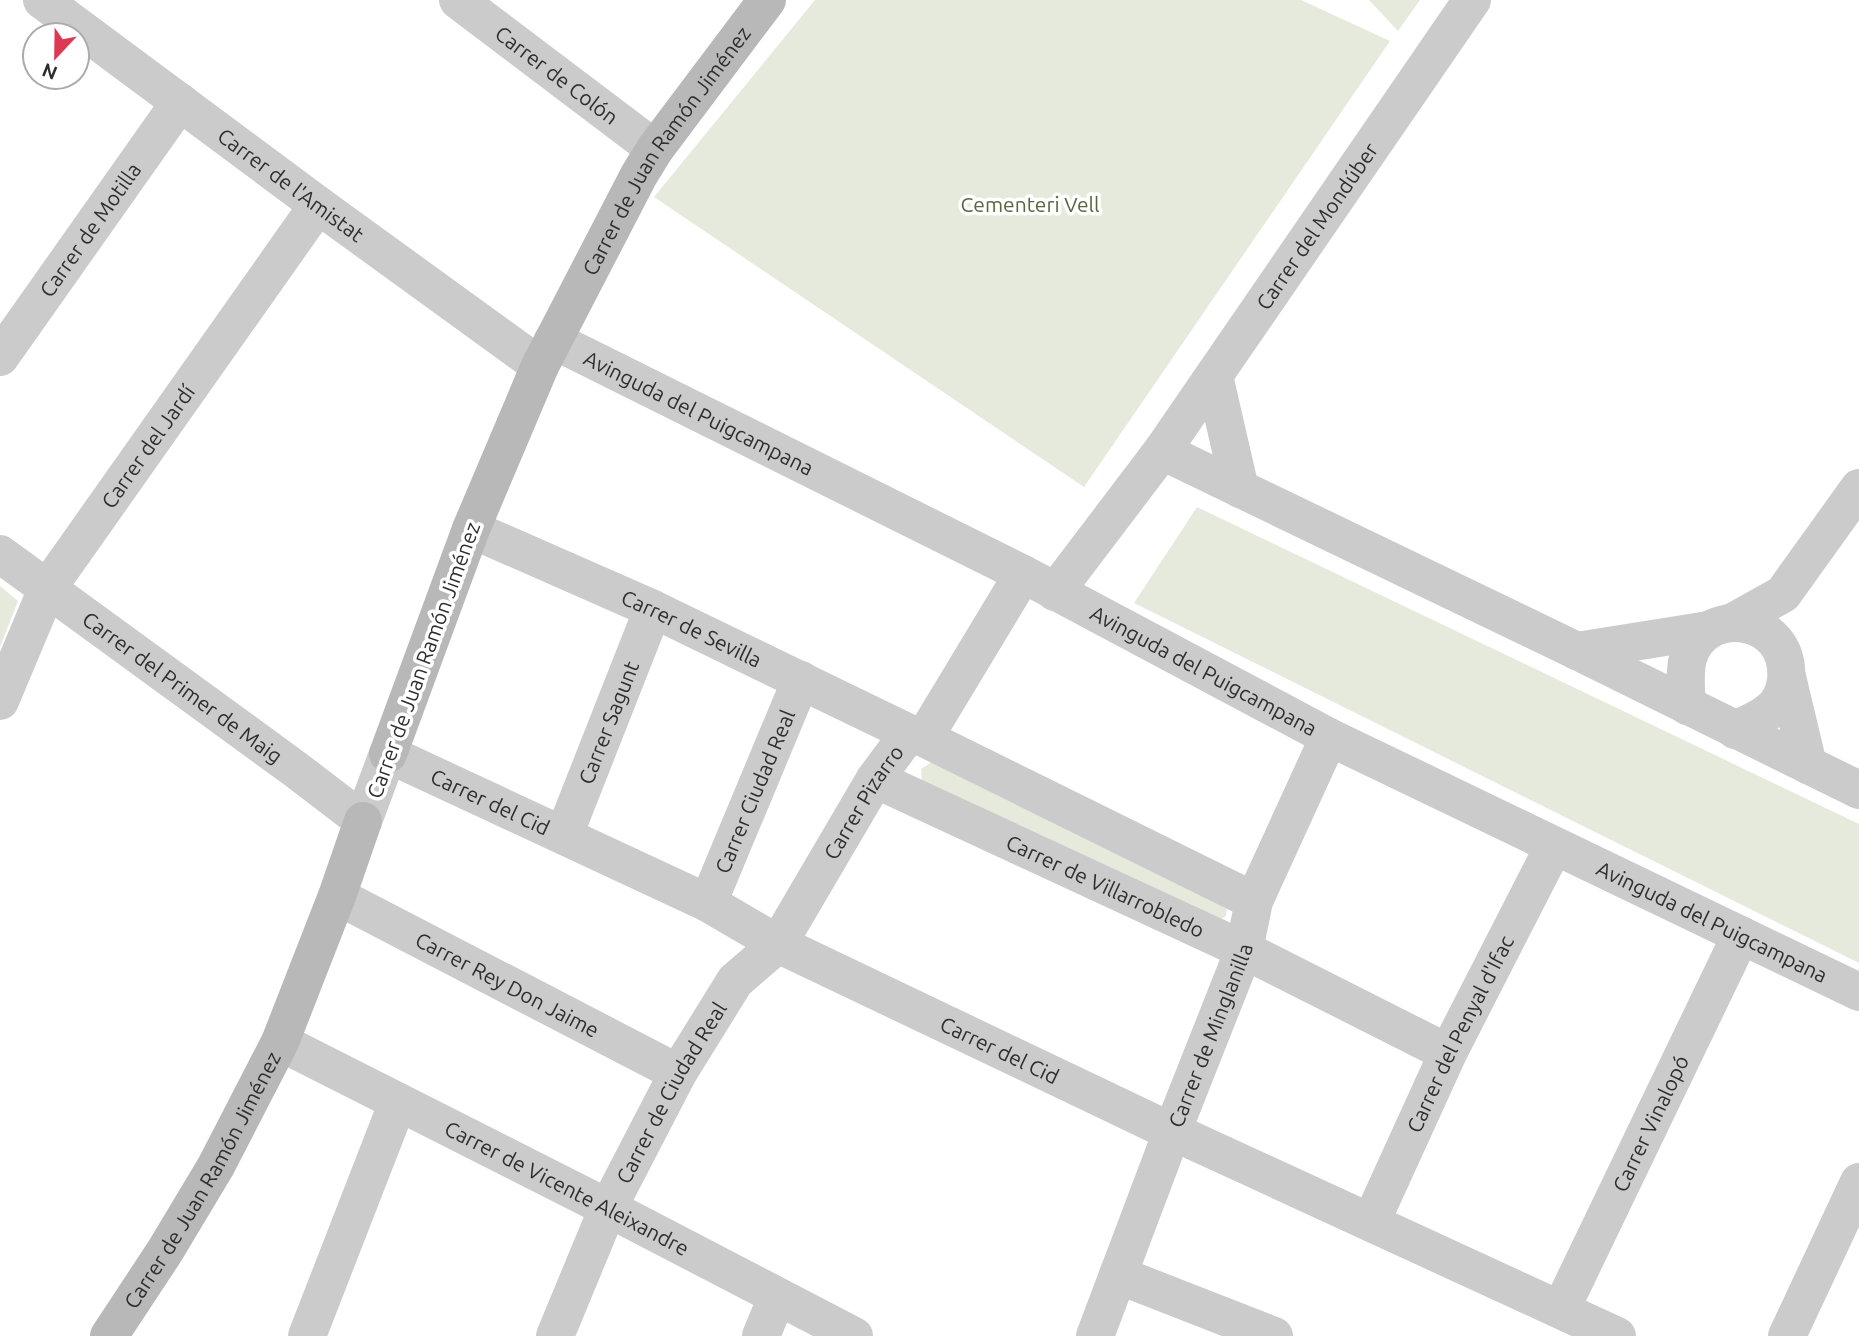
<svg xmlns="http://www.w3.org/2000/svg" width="1859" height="1336" viewBox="0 0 1859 1336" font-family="Ubuntu,sans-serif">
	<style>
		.green { fill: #e5eadc }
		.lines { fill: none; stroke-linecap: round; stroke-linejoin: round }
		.street { stroke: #cbcbcb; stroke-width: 38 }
		.secondary { stroke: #b8b8b8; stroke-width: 38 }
		.labels { text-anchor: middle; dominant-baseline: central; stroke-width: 7; stroke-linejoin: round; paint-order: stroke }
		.street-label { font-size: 21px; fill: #2e2e2e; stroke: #fff }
		.park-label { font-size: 21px; fill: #55673d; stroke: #fff }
	</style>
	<rect width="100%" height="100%" fill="#fff"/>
	<path class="green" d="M815,0H1301L1390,41L1084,487L654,197Z
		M1369,0H1420L1398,31Z
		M1197,507L1859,824V963L1134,603Z
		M0,586L18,601L0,647Z
		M933,761L1228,901L1226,916L1215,923L922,782L921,769Z"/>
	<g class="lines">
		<g class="street">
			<path id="s1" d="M42,0L318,205L540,366"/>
			<path id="s2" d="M458,0L655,149"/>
			<path id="s3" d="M553,340L1023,574L1329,737L1859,992"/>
			<path id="s4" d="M0,357L180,102"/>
			<path d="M1214,376L1240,489"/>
			<path d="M1162,451L1577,651L1859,790"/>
			<path id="s5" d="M471,529L653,609L909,733"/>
			<path id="s6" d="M0,554L295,769L363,821L388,754L708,903L778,944L1172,1132L1189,1139L1617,1336"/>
			<path id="s7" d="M1055,592L1162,451L1472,0"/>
			<path d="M1731,623L1783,594L1859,488"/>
			<path d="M1577,651L1709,630"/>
			<path d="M1787,677L1808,765"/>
			<path id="s8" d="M0,701L47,589L318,205"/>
			<path d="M1687,706C1686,691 1684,673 1688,658C1705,602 1792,616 1786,680C1785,692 1778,706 1768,712C1759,720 1746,724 1735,730"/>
			<path d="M924,738L1254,901"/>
			<path id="s9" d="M875,779L1244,950L1448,1053"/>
			<path id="s10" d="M564,835L653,609"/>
			<path id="s11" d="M337,896L678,1073"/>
			<path id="s12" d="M708,903L801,680"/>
			<path id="s13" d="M280,1042L608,1208L854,1336"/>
			<path id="s14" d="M1371,1222L1448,1053L1554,846"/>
			<path d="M1118,1275L1274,1336"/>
			<path id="s15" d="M1561,1309L1741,935"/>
			<path d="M307,1336L398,1102"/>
			<path id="s16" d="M555,1336L608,1208L678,1073L735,981L778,944L875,779L909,733L924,738L1023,574"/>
			<path d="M761,1336L777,1297"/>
			<path id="s17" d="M1095,1336L1172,1132L1244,950L1254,901L1329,737"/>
			<path d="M1787,1336L1859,1182"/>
		</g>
		<g class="secondary">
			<path id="s18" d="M388,754L471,529L540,366L639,175L655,149L767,0"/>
			<path id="s19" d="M109,1336L165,1251L216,1166L280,1042L337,896L363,821"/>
		</g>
	</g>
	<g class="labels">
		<g class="street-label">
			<text stroke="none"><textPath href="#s2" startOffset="124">Carrer de Colón</textPath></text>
			<text stroke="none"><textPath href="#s18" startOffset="667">Carrer de Juan Ramón Jiménez</textPath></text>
			<text stroke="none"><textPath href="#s1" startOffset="310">Carrer de l'Amistat</textPath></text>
			<text stroke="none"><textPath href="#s7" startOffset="450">Carrer del Mondúber</textPath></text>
			<text stroke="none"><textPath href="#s4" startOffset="156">Carrer de Motilla</textPath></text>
			<text stroke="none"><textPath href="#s3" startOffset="163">Avinguda del Puigcampana</textPath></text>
			<text stroke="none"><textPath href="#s8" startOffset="296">Carrer del Jardí</textPath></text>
			<text stroke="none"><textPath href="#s5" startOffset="242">Carrer de Sevilla</textPath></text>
			<text transform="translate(423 660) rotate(-70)">Carrer de Juan Ramón Jiménez</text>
			<text stroke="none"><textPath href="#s3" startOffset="730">Avinguda del Puigcampana</textPath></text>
			<text stroke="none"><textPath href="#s6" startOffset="226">Carrer del Primer de Maig</textPath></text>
			<text stroke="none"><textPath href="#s10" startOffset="121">Carrer Sagunt</textPath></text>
			<text stroke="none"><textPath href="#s12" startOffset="121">Carrer Ciudad Real</textPath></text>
			<text stroke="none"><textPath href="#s6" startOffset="635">Carrer del Cid</textPath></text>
			<text stroke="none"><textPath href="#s16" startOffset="621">Carrer Pizarro</textPath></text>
			<text stroke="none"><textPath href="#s9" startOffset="254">Carrer de Villarrobledo</textPath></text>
			<text stroke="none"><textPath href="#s3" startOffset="1297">Avinguda del Puigcampana</textPath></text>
			<text stroke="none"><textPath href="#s11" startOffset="192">Carrer Rey Don Jaime</textPath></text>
			<text stroke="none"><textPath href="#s14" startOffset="208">Carrer del Penyal d'Ifac</textPath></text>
			<text stroke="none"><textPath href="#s17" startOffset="322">Carrer de Minglanilla</textPath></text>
			<text stroke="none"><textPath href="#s6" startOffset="1202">Carrer del Cid</textPath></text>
			<text stroke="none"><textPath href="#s16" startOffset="270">Carrer de Ciudad Real</textPath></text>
			<text stroke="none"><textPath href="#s15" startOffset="206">Carrer Vinalopó</textPath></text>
			<text stroke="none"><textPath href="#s19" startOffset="182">Carrer de Juan Ramón Jiménez</textPath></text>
			<text stroke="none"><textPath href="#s13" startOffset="322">Carrer de Vicente Aleixandre</textPath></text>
		</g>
		<g class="park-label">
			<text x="1030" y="204">Cementeri Vell</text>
		</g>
	</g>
	<g transform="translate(56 56) rotate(202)"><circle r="33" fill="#ffffff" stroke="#ababab" stroke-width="2"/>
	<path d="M0-5L12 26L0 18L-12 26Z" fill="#dd3854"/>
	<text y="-10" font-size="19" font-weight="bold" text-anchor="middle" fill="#2e2e2e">N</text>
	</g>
</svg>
